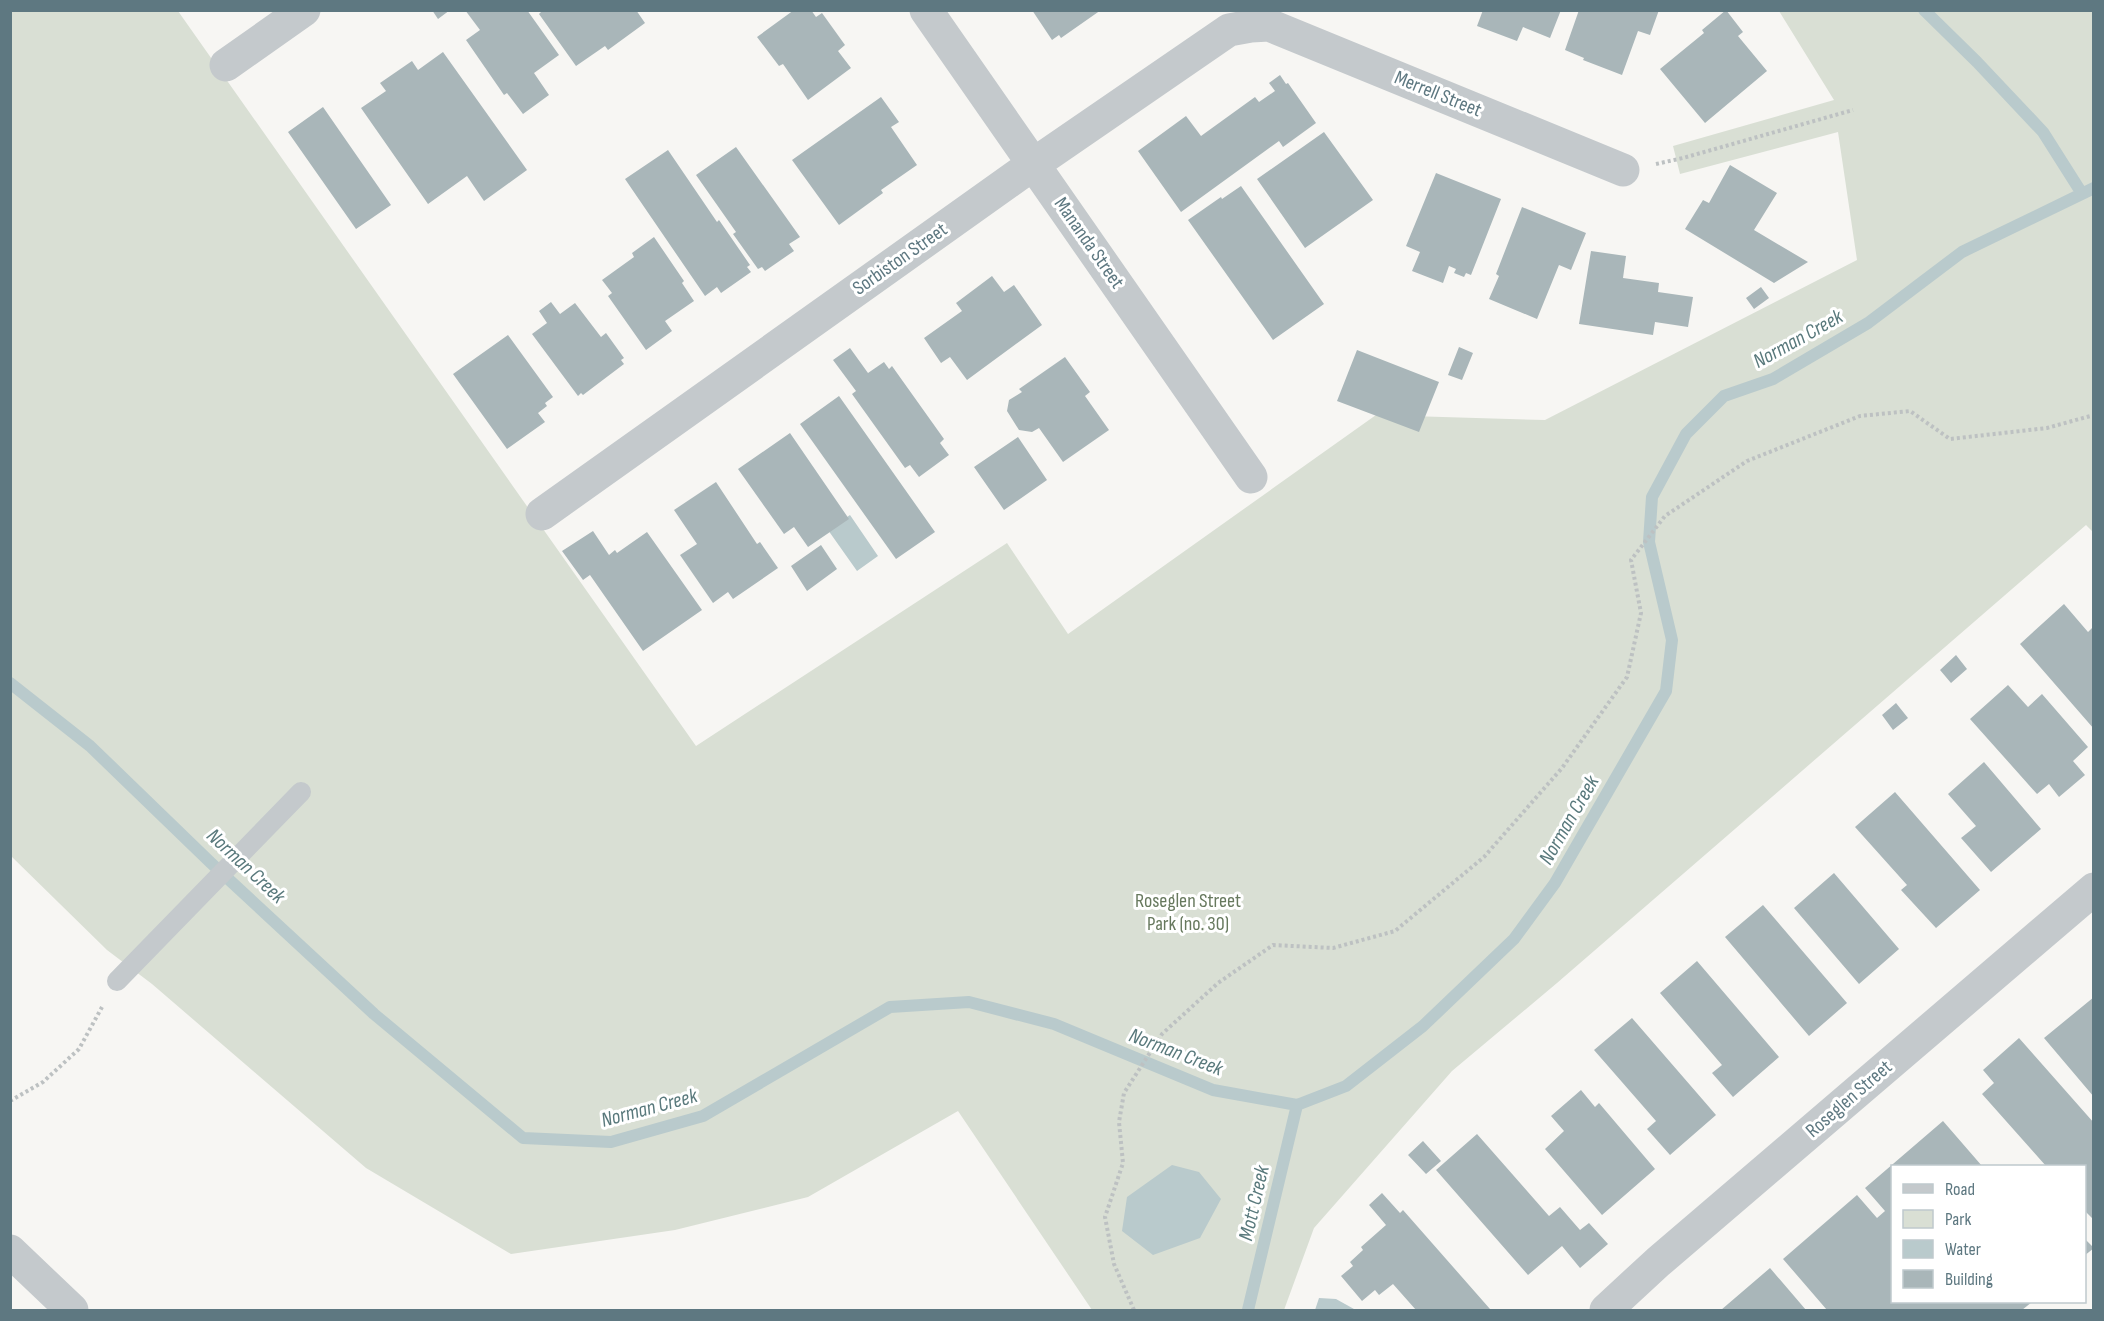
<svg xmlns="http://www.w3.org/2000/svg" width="2104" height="1321" viewBox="0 0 2104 1321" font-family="'Sofia Sans Condensed',sans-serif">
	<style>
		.green { fill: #d9dfd4 }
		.water { fill: #b9cacc }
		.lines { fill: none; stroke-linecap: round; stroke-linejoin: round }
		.stream { stroke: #b9cacc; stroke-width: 12 }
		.building { fill: #a9b6b9 }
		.path { stroke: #bdc1c2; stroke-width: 4; stroke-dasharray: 3 3; stroke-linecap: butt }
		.service { stroke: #c4c9cc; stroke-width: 20 }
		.minor { stroke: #c4c9cc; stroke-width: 33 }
		.tertiary { stroke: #c4c9cc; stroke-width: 33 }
		.labels { text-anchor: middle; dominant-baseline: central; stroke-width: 6; stroke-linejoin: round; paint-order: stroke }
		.street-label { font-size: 20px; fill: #5e7881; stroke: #fff }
		.park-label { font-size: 20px; fill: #67795e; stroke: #fff }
		.water-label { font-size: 21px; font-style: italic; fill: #59797c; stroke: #fff }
	</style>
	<rect width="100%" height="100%" fill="#f7f6f3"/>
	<path class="green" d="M10,11H178L696,746L1007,543L1068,634L1376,415L1545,420L1857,260L1838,132L1680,174L1673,146L1834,100L1779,11H2093V532L2086,525L1557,983L1452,1071L1314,1228L1284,1310H1092L958,1111L808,1197L675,1230L511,1254L366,1168L152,984L107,950L11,856Z"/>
	<path class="water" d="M850,515L878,556L857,571L828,530Z
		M1172,1165L1199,1172L1221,1199L1200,1238L1153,1255L1122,1231L1127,1197Z
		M1319,1298L1336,1299L1354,1309L1315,1310Z"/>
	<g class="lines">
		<path class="stream" d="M1924,10L1977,62L2043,132L2081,192
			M10,683L90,746L211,863L374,1014L523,1138L611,1142L703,1116L890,1007L969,1002L1054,1024L1213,1090L1297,1105L1346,1086L1423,1026L1514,939L1555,883L1666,691L1672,640L1649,542L1652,497L1686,434L1724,396L1773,379L1868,323L1962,252L2094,188
			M1248,1310L1297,1105"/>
	</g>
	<path class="building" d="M432,10H450L438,19Z
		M465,10H527L559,55L534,73L549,95L523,114L507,93L504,95L466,40L480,30Z
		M543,10H636L645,23L608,50L605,46L576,66L539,14Z
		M794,10H811L816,17L822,13L845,45L838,51L851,68L808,100L783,64L779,66L757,37Z
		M1032,10H1101L1061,38L1059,35L1052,40Z
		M1483,10H1561L1550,38L1523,27L1517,41L1477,26Z
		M1579,10H1659L1650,35L1638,31L1622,75L1583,60L1584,58L1565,50Z
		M1726,10L1743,32L1738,36L1767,71L1705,123L1660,69L1704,33L1702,30Z
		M443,52L527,170L484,201L467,176L428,204L361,108L386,91L380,83L412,61L418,70Z
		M1280,75L1286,84L1288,83L1316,123L1283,147L1279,141L1181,212L1138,151L1186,116L1201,136L1255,97L1259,102L1275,91L1269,83Z
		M881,97L899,122L891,127L917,165L881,190L883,193L839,225L792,160Z
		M323,107L391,205L356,229L288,132Z
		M1324,132L1373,200L1305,248L1257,179Z
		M736,147L800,237L789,244L794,251L765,271L762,267L758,269L733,234L736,232L696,175Z
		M668,150L717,222L719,220L750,265L747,267L751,272L721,293L717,287L705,296L625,179Z
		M1730,165L1777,193L1754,230L1808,262L1774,283L1685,229L1703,200L1709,203Z
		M1436,173L1501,199L1471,275L1466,273L1464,277L1454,273L1456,269L1449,266L1443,283L1412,271L1420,252L1406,246Z
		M1241,186L1324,304L1273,340L1188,220L1221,197L1222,199Z
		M1522,207L1586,233L1571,270L1559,265L1537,319L1489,299L1499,276L1496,274Z
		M654,237L684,281L682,283L694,301L665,321L672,331L646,350L608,296L612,293L602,280L634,257L632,253Z
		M1591,251L1626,256L1623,278L1659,283L1658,292L1693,297L1688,327L1655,322L1653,335L1579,324Z
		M992,276L1004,292L1014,285L1042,325L967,380L950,357L941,363L924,338L962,311L956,303Z
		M1761,287L1769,298L1754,309L1746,298Z
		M551,302L560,314L575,303L601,337L606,333L624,358L621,360L624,364L583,395L581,393L578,396L532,334L547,323L539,311Z
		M508,335L553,397L545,403L547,406L538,413L545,422L507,449L453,374Z
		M1459,347L1473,353L1462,380L1448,375Z
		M850,348L868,373L884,362L889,369L892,366L944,439L940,443L949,455L919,477L910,465L905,468L852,394L856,391L833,360Z
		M1357,350L1439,382L1419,432L1337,401Z
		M1065,357L1090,392L1085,396L1109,430L1063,462L1039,428L1032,432L1019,430L1007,411L1009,400L1022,392L1019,389Z
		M839,396L935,532L896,559L800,424Z
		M790,433L849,519L808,547L794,527L784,534L738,469Z
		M1018,437L1047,480L1004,510L974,467Z
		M716,482L757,544L760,542L778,568L733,599L728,592L713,603L680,555L697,544L674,510Z
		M593,531L609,555L615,550L617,553L647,532L702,610L643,651L590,575L583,580L562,551Z
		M821,545L837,569L807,591L791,566Z
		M2064,604L2088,632L2094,626V729L2020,644Z
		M1956,655L1967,669L1951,683L1940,670Z
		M2008,685L2028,707L2042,694L2088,747L2073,761L2085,775L2059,797L2049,784L2037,794L1970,719Z
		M1896,703L1908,718L1893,730L1882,715Z
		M1984,762L2041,829L1991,872L1961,838L1976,826L1948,794Z
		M1895,792L1980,890L1936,928L1901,890L1907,885L1855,827Z
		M1834,873L1899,949L1859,984L1794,908Z
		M1763,905L1847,1003L1809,1036L1725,937Z
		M1697,961L1779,1057L1733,1097L1712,1073L1722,1065L1660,993Z
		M2094,997V1097L2044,1038Z
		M1632,1018L1716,1115L1670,1155L1647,1129L1656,1121L1594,1050Z
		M2019,1038L2094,1123V1220L2084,1210V1166H2046L1982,1094L1994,1083L1983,1070Z
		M1581,1090L1595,1107L1599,1103L1655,1169L1602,1215L1545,1149L1564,1131L1551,1116Z
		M1943,1121L1982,1166H1892V1302H2032L2022,1310H1827L1783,1259L1857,1195L1877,1218L1885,1211L1865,1188Z
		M1477,1134L1549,1216L1560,1207L1580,1230L1589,1223L1608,1244L1580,1268L1562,1246L1528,1275L1436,1170Z
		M1423,1141L1441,1161L1426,1174L1408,1155Z
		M1382,1193L1400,1213L1403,1210L1490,1309L1488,1310H1416L1393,1284L1379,1295L1375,1290L1362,1301L1341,1276L1353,1266L1350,1262L1363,1250L1361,1247L1386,1225L1369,1205Z
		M2084,1238L2094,1248L2084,1256Z
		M1770,1268L1806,1310H1721Z"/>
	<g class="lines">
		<path class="path" d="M1656,164L1683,158L1853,110
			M10,1101L43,1082L79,1049L102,1007
			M1134,1310L1114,1264L1105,1217L1123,1163L1119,1122L1124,1093L1162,1034L1218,983L1273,945L1333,948L1395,931L1484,857L1562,768L1627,677L1641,613L1631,560L1665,516L1747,461L1860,416L1910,411L1950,439L2047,428L2094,415"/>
		<path class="service" d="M117,981L301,792"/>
		<path class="minor" d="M926,10L1251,477
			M1251,26L1269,25L1623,170
			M226,65L304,10
			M542,514L1018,175L1229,30L1251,26L1257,10
			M1606,1310L1658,1262L2094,889"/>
		<path class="tertiary" d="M10,1251L72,1310"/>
	</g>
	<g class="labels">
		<g class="street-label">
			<text transform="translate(1438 94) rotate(22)">Merrell Street</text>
			<text transform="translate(1089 243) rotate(55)">Mananda Street</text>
			<text transform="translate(900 259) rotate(-35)">Sorbiston Street</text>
			<text transform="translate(1849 1099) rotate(-41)">Roseglen Street</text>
		</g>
		<g class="park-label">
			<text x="1188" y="901">Roseglen Street<tspan x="1188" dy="23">Park (no. 30)</tspan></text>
		</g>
		<g class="water-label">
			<text transform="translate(1798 339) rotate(-29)">Norman Creek</text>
			<text transform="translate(1569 820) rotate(-60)">Norman Creek</text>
			<text transform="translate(246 866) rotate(43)">Norman Creek</text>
			<text transform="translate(1176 1052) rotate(21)">Norman Creek</text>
			<text transform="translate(649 1108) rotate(-15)">Norman Creek</text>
			<text transform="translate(1254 1203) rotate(-77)">Mott Creek</text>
		</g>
	</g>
	<rect width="2104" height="1321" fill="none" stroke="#5e7881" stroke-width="24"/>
	<rect x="1891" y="1165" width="195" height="138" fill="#ffffff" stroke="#bfc9cd" stroke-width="1.5"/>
	<rect x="1903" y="1184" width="30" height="9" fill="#c4c9cc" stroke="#bfc9cd" stroke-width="1.5"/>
	<text x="1945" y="1195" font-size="18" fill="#5e7881">Road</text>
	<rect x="1903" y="1210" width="30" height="18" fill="#d9dfd4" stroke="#bfc9cd" stroke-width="1.5"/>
	<text x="1945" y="1225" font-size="18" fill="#5e7881">Park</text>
	<rect x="1903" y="1240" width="30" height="18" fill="#b9cacc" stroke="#bfc9cd" stroke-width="1.5"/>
	<text x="1945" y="1255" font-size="18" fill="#5e7881">Water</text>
	<rect x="1903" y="1270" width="30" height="18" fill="#a9b6b9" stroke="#bfc9cd" stroke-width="1.5"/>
	<text x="1945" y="1285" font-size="18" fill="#5e7881">Building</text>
</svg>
